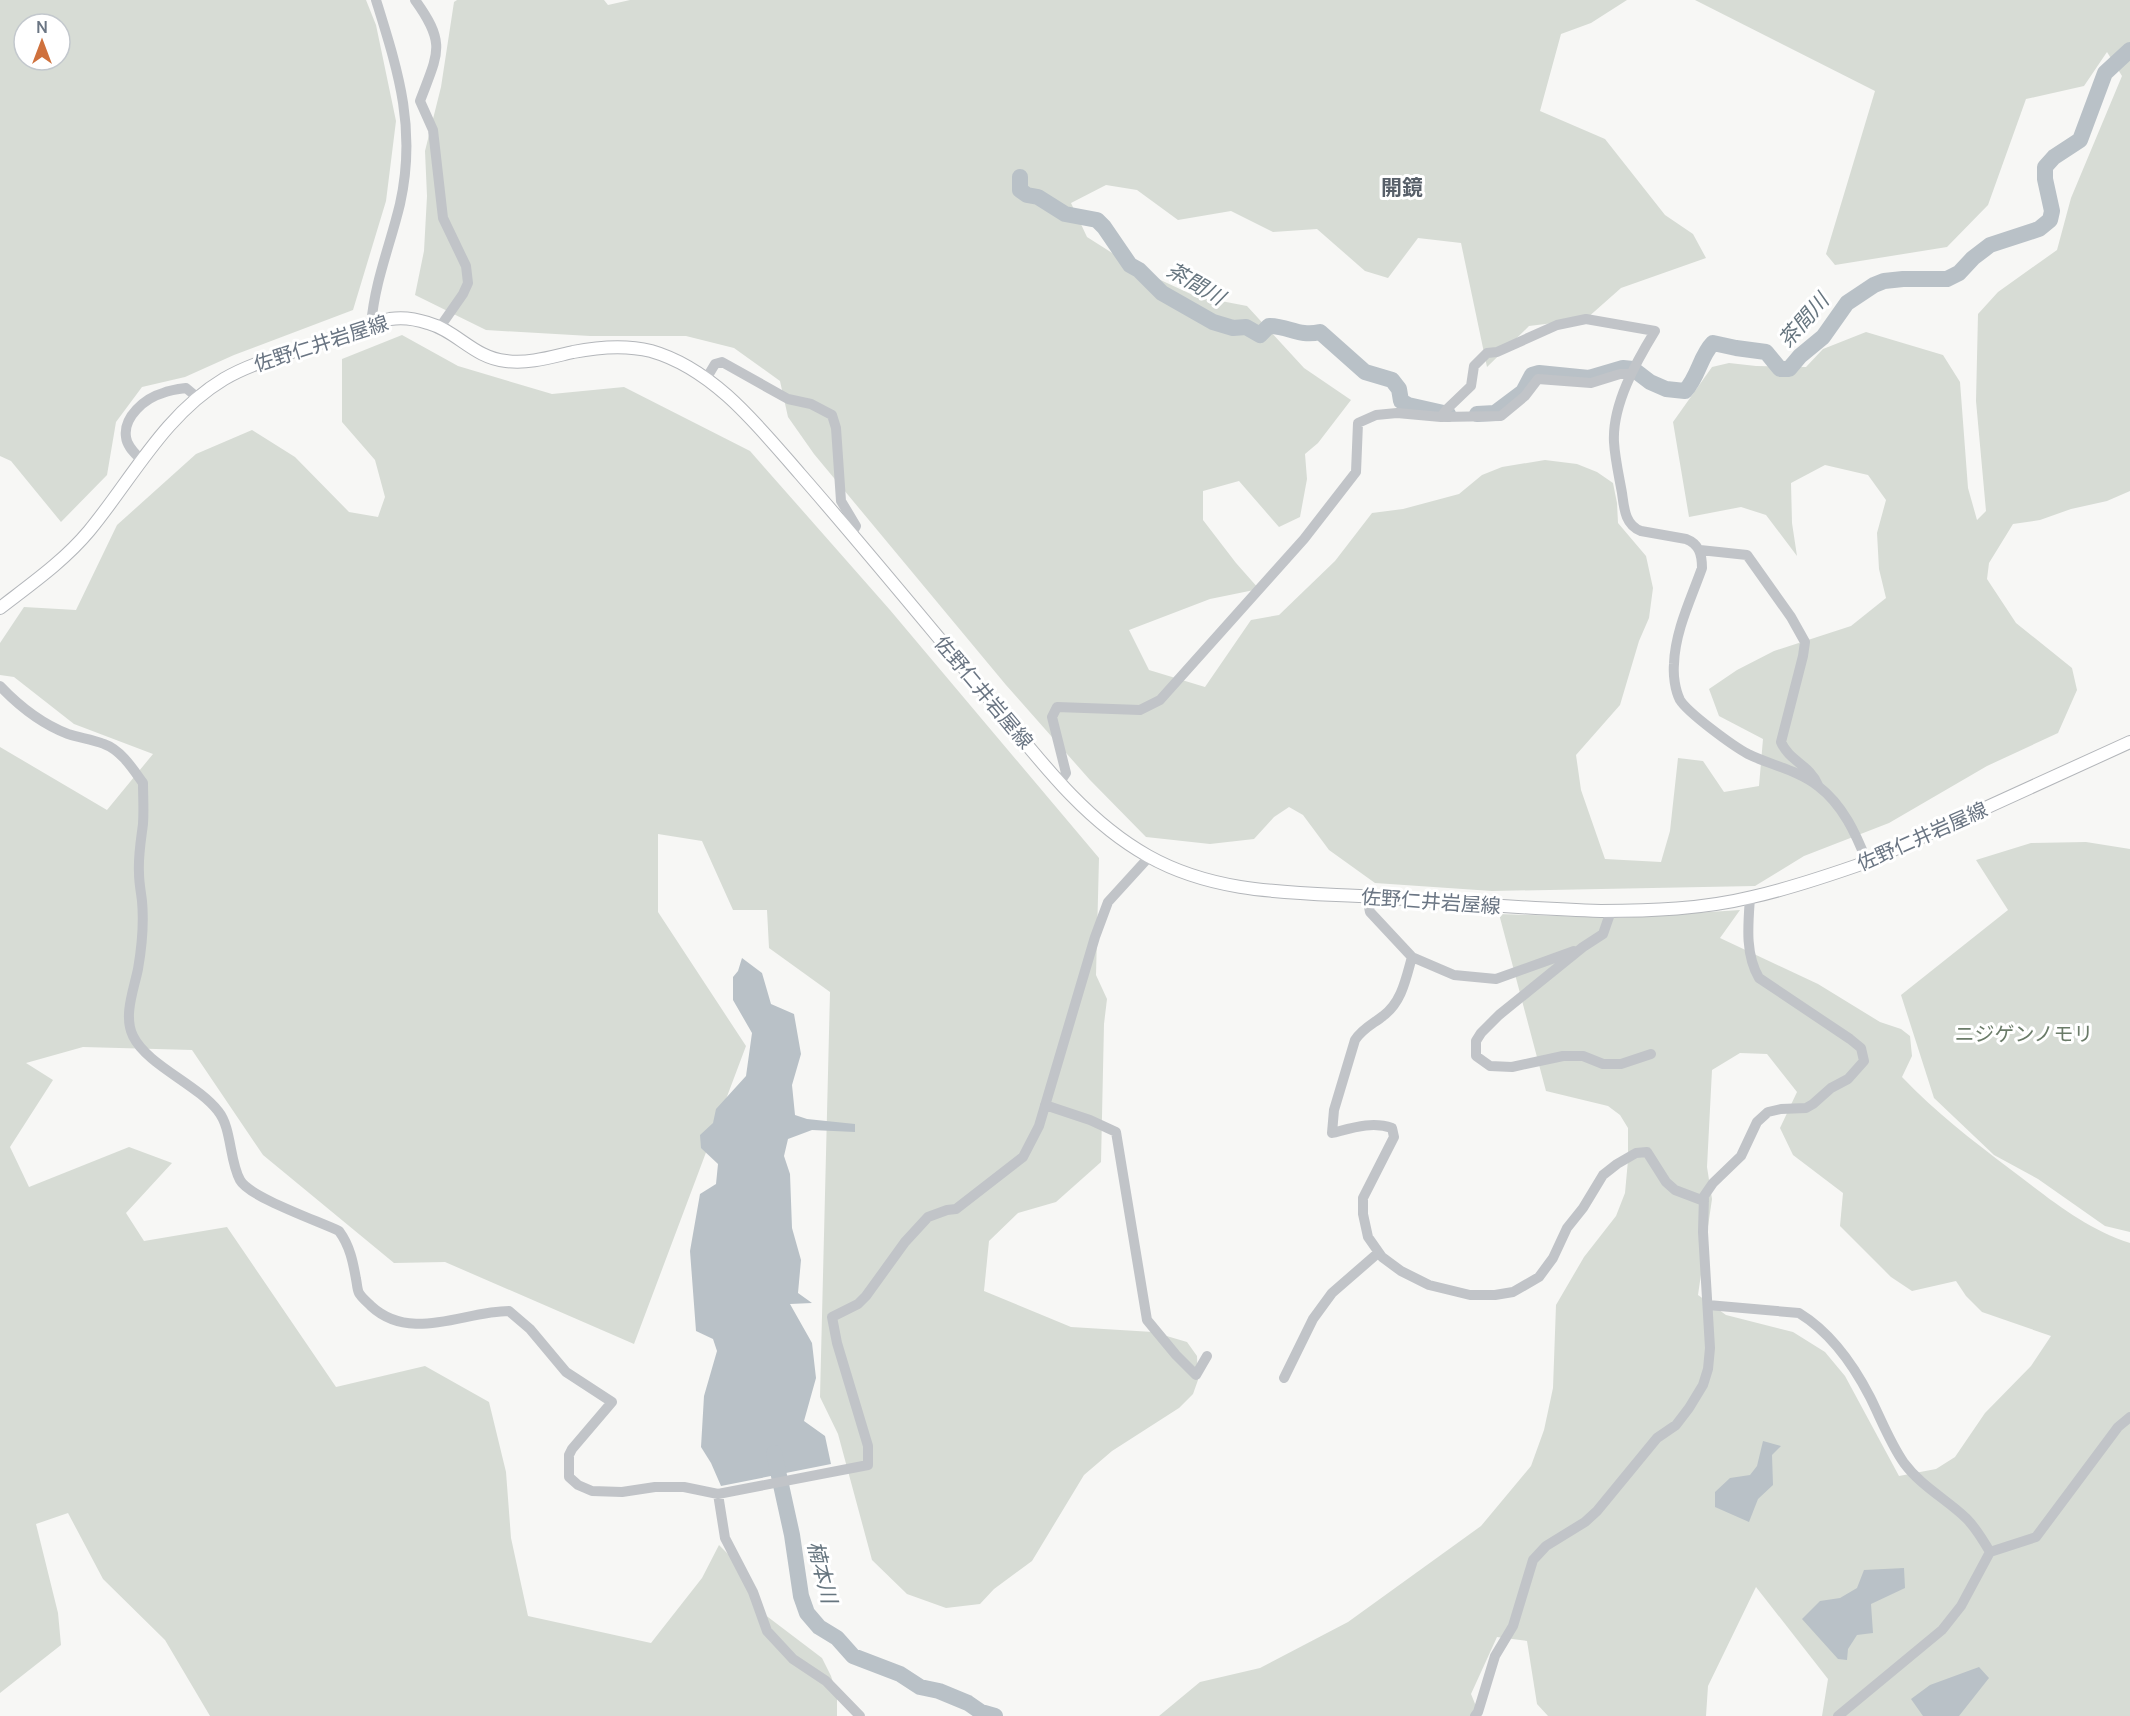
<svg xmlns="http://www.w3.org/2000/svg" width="2130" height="1716" viewBox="0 0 2130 1716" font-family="Manrope,'Noto Sans JP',sans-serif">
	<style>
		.green { fill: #d7dcd5; fill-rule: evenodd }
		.water { fill: #b9c1c7 }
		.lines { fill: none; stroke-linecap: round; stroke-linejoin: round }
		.river { stroke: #b9c1c7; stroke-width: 16 }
		.major-casing { stroke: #b3b6ba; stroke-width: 14 }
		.minor { stroke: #c1c4c8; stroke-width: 10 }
		.major { stroke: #fff; stroke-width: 12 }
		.labels { text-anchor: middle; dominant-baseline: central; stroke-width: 6; stroke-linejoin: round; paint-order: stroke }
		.street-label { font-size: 20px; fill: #6a7583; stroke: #fff }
		.park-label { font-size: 20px; fill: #6a7b68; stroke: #fff }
		.neighbourhood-label { font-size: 21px; font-weight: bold; fill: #575f69; stroke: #fff }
		.water-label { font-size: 21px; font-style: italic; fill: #66757f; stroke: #fff }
	</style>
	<rect width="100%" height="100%" fill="#f7f7f5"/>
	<path class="green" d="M0,0H366L376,25L396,121L386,201L353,310L234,355L185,377L142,387L116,422L107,475L61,522L11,461L0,456ZM24,24H60V60H24Z
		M457,0H604L608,5L630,0H1627L1591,23L1561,34L1540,111L1605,139L1665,215L1693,234L1706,258L1621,288L1586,319L1529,326L1487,367L1461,243L1418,238L1388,278L1365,271L1317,229L1273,232L1231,211L1178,220L1137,190L1106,185L1071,203L1087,237L1139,270L1195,296L1247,306L1304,368L1351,400L1318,443L1305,454L1307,479L1300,517L1279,527L1239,481L1203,491V520L1236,563L1259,589L1210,599L1129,630L1149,670L1205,687L1251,620L1279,615L1335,561L1372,513L1403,509L1459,494L1482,475L1502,467L1545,460L1577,464L1597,472L1613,483L1617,503L1618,523L1646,556L1653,588L1649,618L1639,641L1620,705L1576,755L1581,790L1605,859L1661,862L1670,831L1678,758L1703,761L1724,792L1759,786L1763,739L1719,716L1709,689L1737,670L1774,651L1851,626L1886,598L1879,569L1877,533L1886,500L1868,475L1825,465L1791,483L1792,523L1797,556L1766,515L1741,507L1689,517L1673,422L1712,367L1729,363L1756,366L1806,367L1823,349L1866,332L1943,355L1960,382L1968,488L1977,520L1986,511L1976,401L1978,314L1998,292L2057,250L2071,198L2122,76L2107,52L2084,86L2026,99L1988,205L1947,247L1835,265L1826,254L1875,91L1695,0H2130V491L2107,501L2071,509L2040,520L2013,524L1989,563L1987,579L2016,623L2072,668L2077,690L2058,733L1987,766L1889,823L1804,856L1755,886L1492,891L1375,883L1329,850L1303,815L1289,807L1274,817L1254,839L1210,844L1146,837L1090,780L1006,685L814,454L788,417L780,381L734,348L686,336H590L486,330L415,295L424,251L427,196L425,151L441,87L454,2Z
		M402,335L458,366L552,394L624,387L750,451L890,610L1099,858L1096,975L1107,999L1104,1024L1101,1162L1056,1202L1018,1213L989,1241L984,1291L1071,1327L1153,1332L1187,1342L1197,1356L1198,1380L1193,1394L1179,1408L1112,1451L1084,1475L1032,1561L994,1589L980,1604L946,1608L907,1594L872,1560L838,1434L820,1397L830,992L769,948L767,910H733L702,841L658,834V912L746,1046L634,1344L445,1262L394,1263L263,1155L192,1050L83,1047L26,1063L53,1080L10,1147L29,1187L129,1147L172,1163L126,1213L144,1241L227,1227L336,1387L425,1366L489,1402L506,1472L511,1538L528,1616L651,1643L702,1578L719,1545L733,1559L760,1611L822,1658L831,1676L837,1695V1716H210L165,1640L103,1579L68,1513L36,1524L58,1613L61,1645L0,1693V747L107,810L153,754L74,724L14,677L0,675V643L24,607L76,610L117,525L196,454L252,430L295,457L349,512L378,517L385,497L375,460L342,422V359Z
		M2086,842L2130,849V1232L2105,1226L2038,1179L1994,1155L1934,1098L1901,995L2008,910L1976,860L2031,843Z
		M1740,910L1720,938L1818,984L1880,1022L1901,1029L1910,1036L1912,1056L1902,1077C1935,1112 1972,1140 2010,1169C2047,1197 2085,1229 2130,1243V1716H1822L1828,1679L1756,1587L1708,1686L1706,1716H1548L1537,1704L1527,1641L1497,1637L1471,1694L1480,1716H1159L1200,1682L1260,1668L1348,1622L1481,1526L1531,1466L1544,1430L1553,1388L1556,1305L1584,1257L1616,1216L1625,1193L1628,1160V1128L1620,1115L1608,1106L1546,1091L1499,914L1619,918ZM1740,1053L1767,1054L1797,1092L1780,1128L1793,1155L1843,1193L1840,1226L1891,1277L1912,1291L1956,1281L1966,1296L1982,1312L2051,1336L2031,1366L1985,1413L1955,1457L1936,1469L1899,1476L1845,1376L1825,1352L1793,1332L1726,1315L1698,1295L1712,1199L1707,1167L1712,1070Z"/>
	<path class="water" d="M742,958L762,973L771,1004L794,1014L801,1054L792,1085L795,1115L807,1119L855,1124V1132L812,1130L788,1139L784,1156L790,1174L792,1228L801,1260L798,1293L812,1303L790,1304L812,1343L816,1378L804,1421L825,1436L831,1464L721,1486L711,1463L701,1447L704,1396L717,1351L713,1339L696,1331L690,1251L700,1194L716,1184L718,1164L701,1148L700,1135L713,1123L716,1109L746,1076L752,1033L733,1000V977L738,971Z
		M1763,1441L1781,1446L1772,1455L1773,1485L1758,1499L1749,1522L1715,1507V1492L1730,1478L1750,1475L1757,1466Z
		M1904,1568L1905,1588L1871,1604L1873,1633L1857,1635L1848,1649L1847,1660L1838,1659L1802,1619L1820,1601L1840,1598L1857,1588L1864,1570Z
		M1979,1667L1989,1678L1959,1716H1923L1911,1699L1930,1685Z"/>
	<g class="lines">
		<path class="river" d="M1020,177V190L1027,195L1038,197L1065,214L1097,220L1104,227L1130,265L1139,270L1162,293L1213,322L1233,328L1246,327L1260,335L1269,326C1289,326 1299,337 1320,332L1365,372L1392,380L1399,389L1401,401L1408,405L1448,414
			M1477,414L1495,413L1523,392L1532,375L1539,373L1589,378L1623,368L1633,369L1650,382L1666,389L1685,391C1699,376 1700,356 1713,343L1736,348L1766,352L1780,369H1789L1800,356L1823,337L1847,303L1874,285L1884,281L1903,279H1947L1959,273L1973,258L1990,245L2039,229L2050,220L2052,211L2045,179V167L2054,157L2080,140L2105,73L2130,50
			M774,1453L792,1535L801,1596L807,1613L819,1627L837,1638L853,1656L900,1674L920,1687L939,1691L968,1703L981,1712L995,1716"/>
		<defs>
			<path id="major" d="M0,608C31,584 64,561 89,531C132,479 164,415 224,379C253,362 285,355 316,344C340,336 364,324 390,319C402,317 416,319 428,323C457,331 474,358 506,361C529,364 551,357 573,352C598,347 627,345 651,351C714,369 759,427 800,474C862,545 922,618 983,691C1032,750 1080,818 1148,856C1219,896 1298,892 1376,897C1451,902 1526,909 1601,911C1651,911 1703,909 1752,897C1792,888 1830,875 1867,862L2130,742"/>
		</defs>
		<use href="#major" class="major-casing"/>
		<path class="minor" d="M415,0C447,44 438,53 420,101L433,130L443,218L466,266L468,283L463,294L440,327
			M371,325C375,280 390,246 400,204C417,128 398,71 376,0
			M706,379L715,364L722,362L788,399L811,404L832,415L836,428L841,501L856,526L852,533
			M1441,417L1447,409L1471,386L1474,366L1487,353L1497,352L1557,325L1586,319L1655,331C1636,362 1612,405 1614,442C1615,459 1619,476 1622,493C1624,508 1625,525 1641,531L1686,539C1699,544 1702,554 1702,568C1691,599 1675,631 1674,664C1673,675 1675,690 1680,700C1688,713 1733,746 1748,754C1770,765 1798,770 1818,786C1843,805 1856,834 1867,862
			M142,461C136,454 127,447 126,437C123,417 145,398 163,393C170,390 178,389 186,388L198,398
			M1700,550L1747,555L1791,617L1805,642L1803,656L1781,742C1789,761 1810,765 1818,785
			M0,686C19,706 42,724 68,734C80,738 92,739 104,744C121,750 133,769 143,783C143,796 144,810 143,824C141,840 138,856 139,873C139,883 141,892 142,901C144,923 142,946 138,969C134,989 123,1016 133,1036C147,1065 197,1084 218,1111C232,1128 229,1160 240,1180C249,1197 318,1221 339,1231C350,1246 353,1262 356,1279C357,1283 357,1289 359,1293C361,1297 367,1302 371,1306C411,1343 464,1311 509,1311L530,1329L566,1372L612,1402L572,1449L569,1455V1477L578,1485L592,1491L622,1492L655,1487H684L718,1494L868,1465V1446L837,1343L832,1317L858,1304L866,1296L905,1242L928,1217L947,1210L956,1209L1023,1157L1039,1126L1095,937L1108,902L1149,857
			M1060,782L1066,773L1052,717L1057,707L1140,710L1160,700L1304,539L1356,472L1358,423L1376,415L1397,413L1441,417L1501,416L1525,396L1538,379L1591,383L1620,374H1630
			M1367,897L1370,912L1412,957L1454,975L1496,979L1574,951
			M1611,911L1603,934L1583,947L1499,1015L1481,1033L1476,1041V1056L1490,1066L1512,1067L1563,1056H1583L1603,1064H1621L1651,1054
			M1412,957C1406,978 1402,1002 1383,1016C1373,1024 1363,1028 1355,1040L1334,1110L1332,1133C1352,1128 1372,1121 1392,1128L1394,1137L1363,1198V1214L1368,1237L1382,1257L1401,1271L1429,1285L1470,1295H1495L1513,1292L1539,1277L1553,1258L1567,1228L1583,1208L1603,1175L1617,1164L1636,1153L1647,1152L1666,1182L1675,1190L1704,1201
			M1045,1105L1090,1120L1116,1132L1147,1320L1176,1355L1196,1375L1207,1356
			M1708,1305L1799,1313C1830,1332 1854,1366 1870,1397C1881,1419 1890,1443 1904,1463C1921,1486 1946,1499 1966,1518C1976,1528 1983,1540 1990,1552
			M1284,1378L1313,1319L1332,1293L1378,1253
			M718,1494L725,1538L753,1592L767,1631L793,1659L826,1681L860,1716
			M1475,1716L1478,1712L1495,1656L1513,1626L1533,1560L1546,1546L1585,1522L1597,1511L1657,1438L1676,1425L1689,1408L1703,1385L1708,1369L1710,1348L1703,1232L1704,1196L1713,1183L1741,1156L1757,1122L1768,1112L1781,1109L1806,1108L1813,1104L1831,1088L1848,1079L1864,1061L1861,1048L1850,1039L1759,978C1745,954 1748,925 1750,898
			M1838,1716L1942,1630L1961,1606L1990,1552L2036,1537L2118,1427L2130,1417"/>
		<use href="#major" class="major"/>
	</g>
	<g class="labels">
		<g class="street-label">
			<text transform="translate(321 343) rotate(-18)">佐野仁井岩屋線</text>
			<text transform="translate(984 692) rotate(50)">佐野仁井岩屋線</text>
			<text transform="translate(1922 836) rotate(-24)">佐野仁井岩屋線</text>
			<text transform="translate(1431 901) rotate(4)">佐野仁井岩屋線</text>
		</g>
		<g class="park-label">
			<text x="2024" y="1033">ニジゲンノモリ</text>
		</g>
		<g class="neighbourhood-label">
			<text x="1402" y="187">開鏡</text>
		</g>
		<g class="water-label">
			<text transform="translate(1196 283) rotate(30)">茶間川</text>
			<text transform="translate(1803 320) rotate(-49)">茶間川</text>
			<text transform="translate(823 1572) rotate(76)">楠本川</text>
		</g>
	</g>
	<g transform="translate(42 42)"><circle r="28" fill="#ffffff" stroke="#c3c8cd" stroke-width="1.5"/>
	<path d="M0-4.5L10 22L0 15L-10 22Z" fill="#cf713d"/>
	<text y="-9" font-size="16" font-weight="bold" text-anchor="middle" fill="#6a7583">N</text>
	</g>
</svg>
